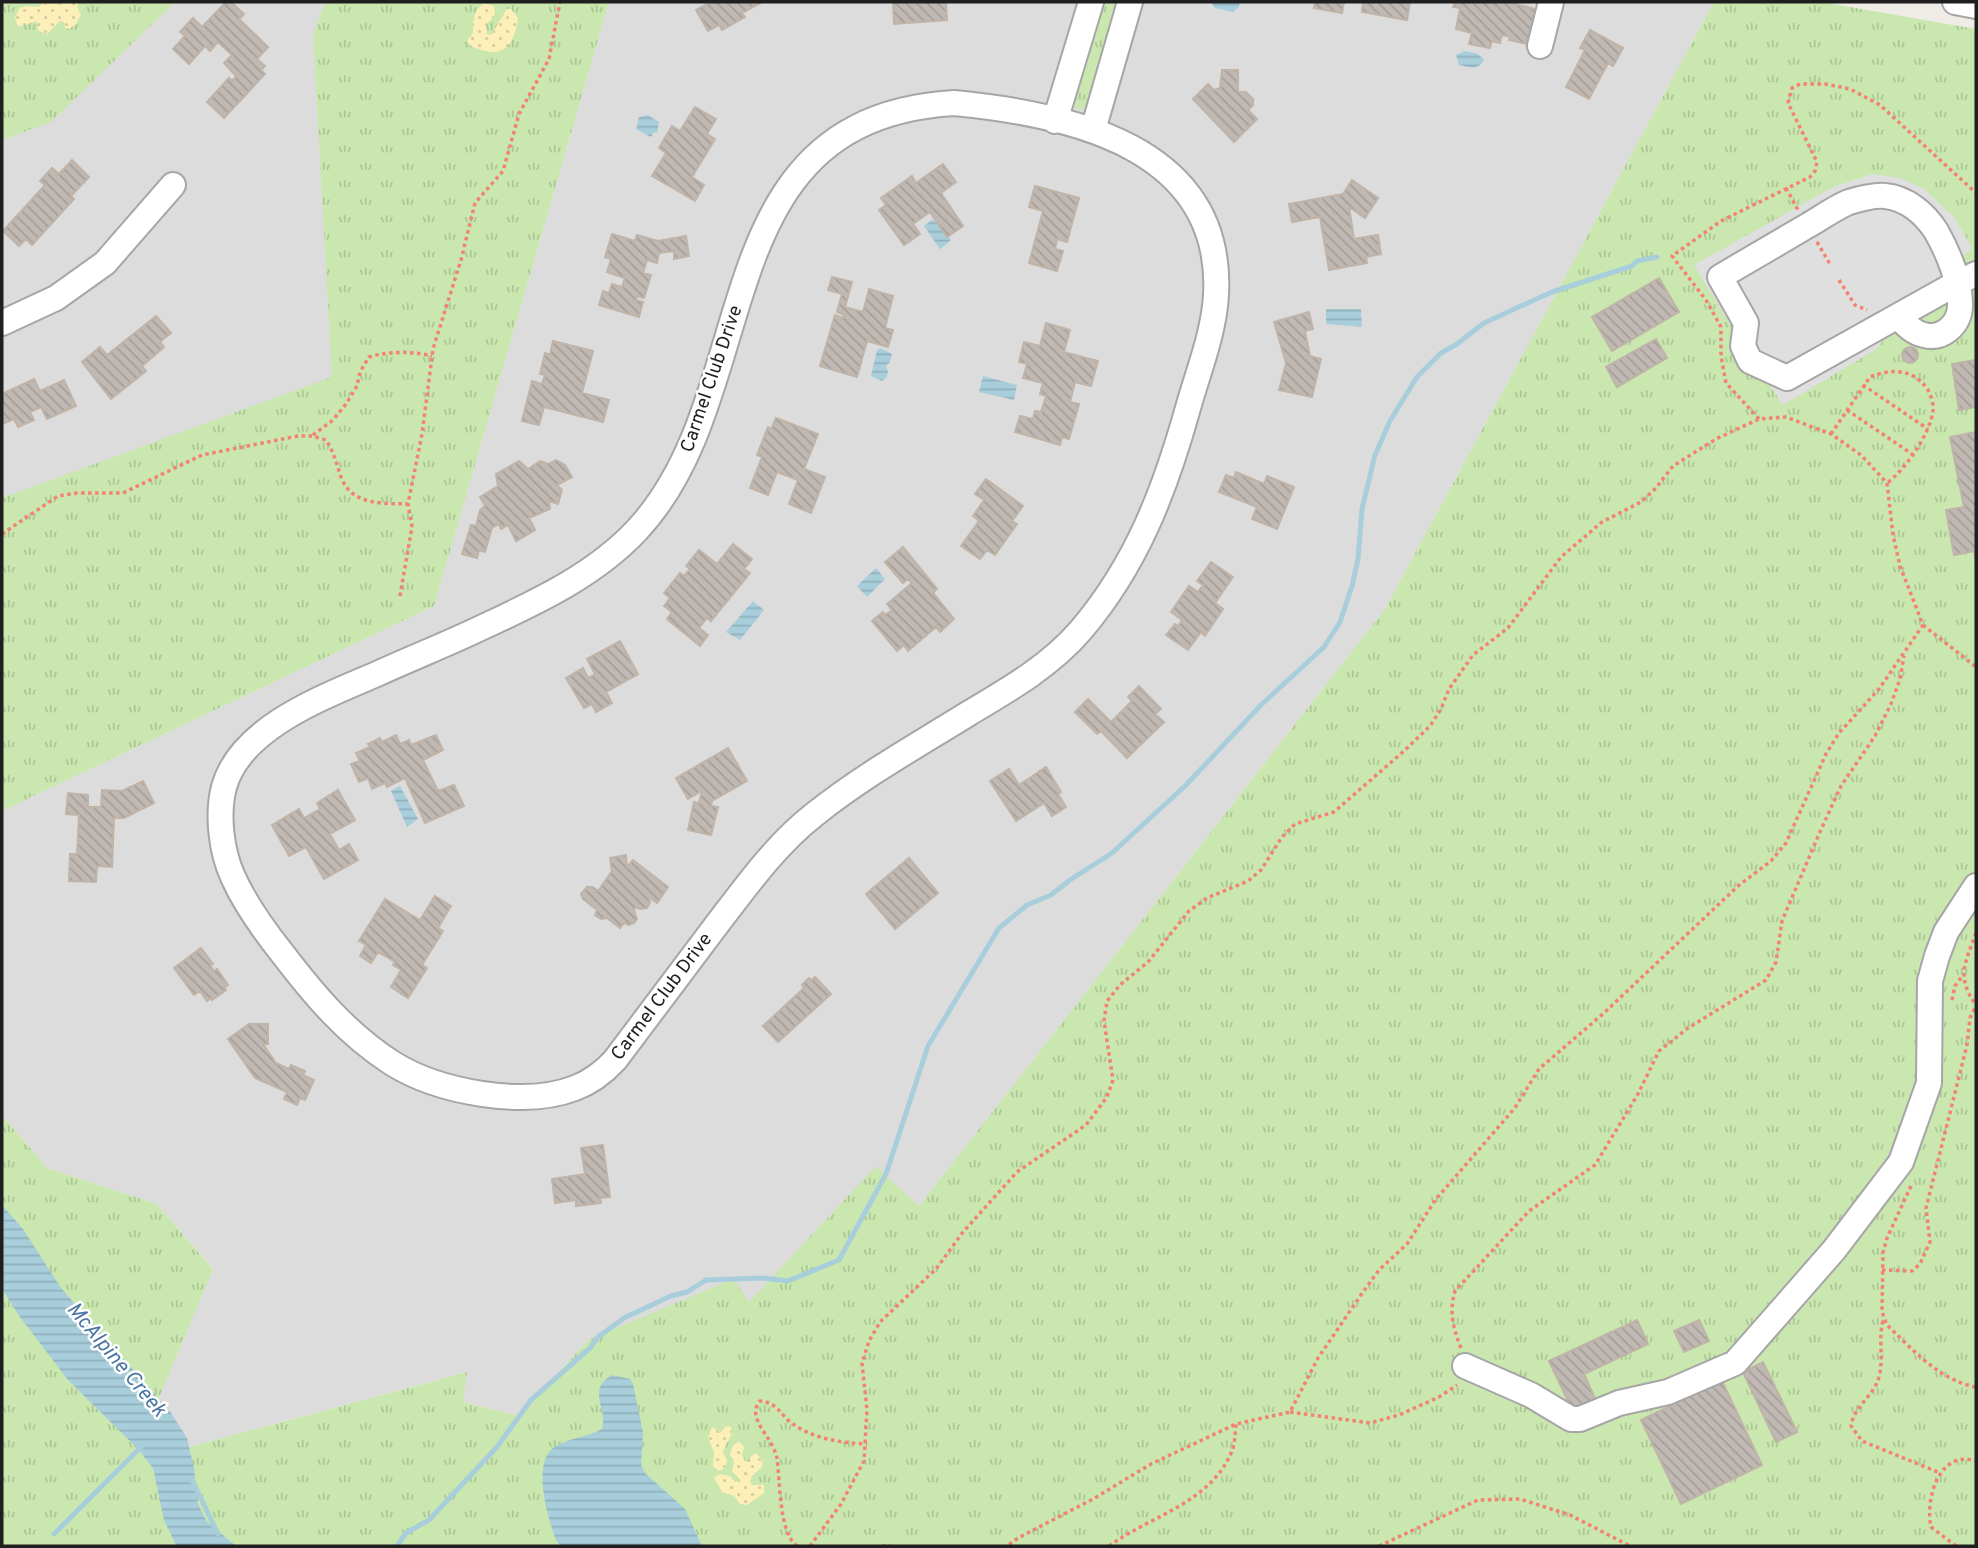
<svg xmlns="http://www.w3.org/2000/svg" width="1978" height="1548" viewBox="0 0 1978 1548" font-family="Overpass,sans-serif">
	<style>
		.residential { fill: #dddcdc }
		.grass { fill: url(#grass-tufts) }
		.sand { fill: url(#sand-dots) }
		.parking { fill: #dfdfdf }
		.water { fill: url(#water-rules) }
		.lines { fill: none; stroke-linecap: round; stroke-linejoin: round }
		.stream { stroke: #a8cedb; stroke-width: 5 }
		.building { fill: url(#building-back-hatch); stroke: #c0b3a8; stroke-width: 2 }
		.minor-casing { stroke: #a6a6a6; stroke-width: 28 }
		.path { stroke: #f48272; stroke-width: 3.5; stroke-dasharray: 3.5 3.5; stroke-linecap: butt }
		.minor { stroke: #fff; stroke-width: 24 }
		.labels { text-anchor: middle; dominant-baseline: central; stroke-width: 5; stroke-linejoin: round; paint-order: stroke }
		.street-label { font-size: 19px; fill: #1f1f1f; stroke: #fff }
		.water-label { font-size: 21px; font-style: italic; fill: #4c76a3; stroke: #fff }
	</style>
	<defs>
		<pattern id="grass-tufts" width="24" height="20" patternUnits="userSpaceOnUse" patternTransform="scale(1.75)"><rect width="24" height="20" fill="#c9e7ae"/><path d="M3 7l-1-3M5 7V3M7 7l1-3M15 17l-1-3M17 17v-4M19 17l1-3" fill="none" stroke="#acc695"/></pattern>
		<pattern id="sand-dots" width="8" height="8" patternUnits="userSpaceOnUse" patternTransform="scale(1.75)"><rect width="8" height="8" fill="#fcefb7"/><path d="M2 2h.1M6 6h.1" fill="none" stroke="#d8cc9d" stroke-width="1.8" stroke-linecap="round"/></pattern>
		<pattern id="water-rules" width="6" height="5" patternUnits="userSpaceOnUse" patternTransform="scale(1.75)"><rect width="6" height="5" fill="#a8cedb"/><path d="M0 2.5h6" fill="none" stroke="#90b0bc"/></pattern>
		<pattern id="building-back-hatch" width="6" height="6" patternUnits="userSpaceOnUse" patternTransform="scale(1.75)"><rect width="6" height="6" fill="#c0b8b2"/><path d="M-1 5l2 2M0 0l6 6M5-1l2 2" fill="none" stroke="#a59e99"/></pattern>
	</defs>
	<rect width="100%" height="100%" fill="#efece5"/>
	<path class="residential" d="M175,2H325L313,35L333,378L2,498V140L51,121Z
		M609,2H1714L1385,609L919,1206L876,1167L749,1303L588,1340L519,1416L463,1402L466,1372L185,1448L159,1398L213,1268L157,1204L47,1168L2,1115V811L434,606Z"/>
	<path class="grass" d="M2,2H175L51,122L2,140Z
		M325,2H609L434,606L2,811V498L332,377L313,35Z
		M1096,2H1120L1092,102L1081,110L1073,106L1070,91Z
		M1714,2H1821L1976,29V1546H2V1115L47,1168L157,1204L213,1269L159,1398L185,1448L467,1372L463,1402L519,1416L588,1340L733,1279L749,1302L876,1166L919,1206L1385,609Z"/>
	<path class="sand" d="M45,2L53,4L79,2L77,7L81,14L76,24L69,29L65,28L64,22L60,21L47,34L39,31L36,21L22,26L17,25L15,17L20,8L27,6L39,7Z
		M484,3L494,6C497,15 493,19 486,24L487,34L491,35L507,9H511L518,18C515,40 508,58 481,50C474,48 471,47 467,41L473,33C472,22 474,10 484,3Z
		M726,1426L731,1427L732,1433L723,1451L727,1461L725,1468L719,1471L713,1466L714,1452L708,1438L712,1427L720,1433Z
		M739,1442L744,1447L742,1455L745,1461L750,1462L751,1456L756,1453L762,1460V1467L752,1476L750,1482L752,1485H764V1493L747,1505L740,1504L734,1496L722,1492L714,1478L719,1474L730,1476L735,1482H739L738,1477L732,1472L734,1463L730,1454L733,1445Z"/>
	<path class="parking" d="M1872,174L1900,178L1924,189L1954,217L1972,248L1931,285L1875,350L1783,405L1766,380L1748,374L1738,367L1734,351L1733,329L1694,265L1833,187Z"/>
	<path class="water" d="M1211,2H1240L1239,7L1233,12L1215,8Z
		M1465,51L1478,54L1484,60C1478,71 1469,67 1459,65L1456,55Z
		M648,115L659,122L657,133L654,132L651,137L636,129L639,117Z
		M933,219L951,240L940,249L924,226Z
		M1326,309H1361L1362,327L1326,324Z
		M880,348L892,354L890,362L886,366L888,372L886,378L882,381L871,376L877,350Z
		M983,376L1017,385L1014,400L979,392Z
		M876,568L885,579L867,597L857,586Z
		M753,601L764,610L740,640L726,632Z
		M400,786L418,819L407,827L391,791Z
		M2,1205L23,1229L61,1288L171,1413L187,1438L194,1468L198,1504L207,1522L236,1546L176,1545L164,1520L153,1468L138,1449L68,1380L20,1317L2,1289Z
		M612,1375L630,1379L633,1384L643,1432L641,1465L645,1473L685,1509L702,1546H560L556,1540C548,1518 530,1461 556,1446C570,1438 587,1437 602,1429C608,1408 586,1390 612,1375Z"/>
	<g class="lines">
		<path class="stream" d="M192,1480L218,1534
			M54,1534L144,1444
			M397,1546L406,1533L429,1520L497,1447L531,1400L590,1348L598,1337L624,1318L671,1296L687,1292L706,1280L763,1278L788,1281L839,1260L886,1174L928,1046L999,928L1027,905L1051,895L1070,880L1112,853L1185,786L1262,704L1324,647L1340,622L1352,586L1358,559L1362,509L1375,455L1390,421L1417,377L1441,353L1457,344L1484,323L1552,292L1632,266L1637,261L1657,257"/>
	</g>
	<path class="building" d="M226,2H231L244,14L239,19L268,47L257,59L265,66L261,70L265,74L224,118L207,102L229,78L232,81L236,76L224,63L232,55L218,42L210,51L205,46L189,64L173,49L185,36L180,32L193,18L202,27Z
		M711,2H762L742,13L745,17L722,30L719,25L708,31L696,10Z
		M893,2H946L947,20L894,24Z
		M1315,2H1344L1342,13L1314,8Z
		M1363,2H1410L1407,20L1362,12Z
		M1455,2H1508L1535,9L1527,44L1509,40L1510,37L1502,35L1500,43L1492,41L1490,48L1469,44L1472,33L1456,29L1460,8L1453,7Z
		M1590,30L1623,48L1613,66L1608,63L1589,99L1566,87L1585,50L1580,48Z
		M1222,70H1238V92H1246L1253,99V105L1248,110L1257,119L1234,142L1193,99L1208,84L1214,90L1220,88Z
		M695,107L716,119L707,134L715,139L692,177L704,185L695,201L652,176L666,153L659,148L672,126L680,131Z
		M72,160L89,177L71,196L74,199L32,245L26,239L19,246L3,231L45,185L40,181L52,168L59,174Z
		M943,164L956,182L941,193L963,226L947,237L930,212L913,224L920,234L904,245L879,210L886,205L881,198L912,176L916,183Z
		M1352,180L1378,198L1365,218L1349,207L1354,239L1378,235L1381,254L1366,257L1367,263L1329,270L1320,217L1292,222L1289,204L1343,194Z
		M1035,186L1079,198L1067,242L1057,239L1055,249L1063,251L1057,271L1029,263L1043,211L1029,207Z
		M612,234L635,241L637,235L658,241L686,236L689,256L674,259V251L659,253L657,263L647,260L643,273L651,275L644,298L637,296L636,300L643,302L639,317L599,305L603,291L609,293L612,284L622,287L625,278L607,272L611,259L605,257Z
		M832,277L852,282L845,307L863,312L869,289L893,296L885,328L893,330L888,347L867,341L857,377L820,366L835,315L843,318L844,315L837,312L842,294L828,290Z
		M1659,278L1679,312L1612,351L1592,317Z
		M1309,312L1313,329L1305,331L1310,356L1321,359L1312,397L1279,390L1286,363L1274,322Z
		M156,316L171,333L160,342L164,347L142,366L146,371L111,399L82,362L100,347L107,355Z
		M1046,323L1070,330L1064,352L1098,361L1091,386L1075,382L1070,402L1079,404L1069,439L1062,437L1060,445L1015,432L1020,416L1033,419L1035,411L1041,412L1046,396L1040,394L1043,383L1023,378L1027,364L1019,362L1024,342L1040,346Z
		M1656,339L1667,358L1617,387L1606,367Z
		M553,341L593,351L582,393L609,400L603,422L544,407L539,425L522,421L532,381L542,384L545,375L540,374L545,353L550,355Z
		M1902 355a8 8 0 1 1 16 0a8 8 0 1 1-16 0Z
		M1976,360V407L1959,410L1952,364Z
		M34,379L40,391L64,380L76,406L47,419L41,407L30,412L34,420L18,427L14,419L2,424V394Z
		M776,418L818,434L804,469L825,477L811,513L789,504L798,480L777,472L768,495L750,488L762,457L757,455L768,427L771,429Z
		M1976,432V562L1974,551L1954,555L1946,510L1964,507L1950,437Z
		M556,460L565,465L572,477L557,485L562,490L558,504L549,501L550,509L529,518L535,530L516,541L508,525L501,529L499,524L492,528L485,552L479,550L477,558L462,554L471,525L476,526L480,510L485,506L480,497L498,486L496,474L519,461L528,469L540,461L549,464Z
		M1236,472L1264,484L1267,476L1294,487L1277,529L1252,519L1257,507L1219,492L1226,475L1234,478Z
		M986,479L1023,506L1012,521L1017,524L995,555L987,550L980,559L961,546L979,521L973,516L984,500L975,494Z
		M733,544L752,559L744,569L750,573L711,621L707,618L699,628L708,635L700,646L667,619L672,612L664,606L670,598L664,593L680,573L684,576L690,569L686,566L699,550L717,564Z
		M903,547L937,589L933,593L954,619L940,632L936,627L908,651L904,645L897,651L872,621L883,612L885,615L892,610L887,604L912,583L908,579L903,583L885,562Z
		M1211,562L1233,577L1215,603L1223,609L1205,636L1201,632L1188,650L1166,635L1175,624L1178,626L1182,620L1171,612L1189,586L1198,592L1203,585L1197,581Z
		M620,641L638,674L606,692L612,703L596,712L592,704L584,708L566,678L583,668L588,678L595,674L587,659Z
		M1139,686L1161,709L1155,714L1164,722L1127,758L1101,731L1097,734L1075,712L1088,699L1111,722L1132,701L1128,697Z
		M396,735L400,744L409,740L411,745L436,735L443,750L423,760L438,791L454,785L464,806L425,823L405,778L387,787L385,783L372,789L368,778L359,782L351,764L360,761L356,753L370,747L368,744L380,738L382,742Z
		M728,748L747,781L712,801L711,806L718,807L711,835L688,830L694,802L699,803L702,791L688,799L676,778Z
		M1046,767L1061,792L1058,794L1066,807L1052,816L1044,803L1016,821L990,781L1009,769L1019,785Z
		M143,781L154,803L124,818H114L112,867L97,866L96,882L69,881L70,854H77L79,815L66,814L68,793L88,795V807H101L102,790L122,791Z
		M338,790L355,820L330,834L339,850L349,844L358,860L324,879L306,847L289,856L272,825L299,809L304,818L320,809L317,803Z
		M626,855L627,867L633,860L668,887L657,903L649,897L650,903L647,908L640,909L636,907L634,910L637,919L634,923L628,925L625,922L620,928L607,918L601,919L595,915L597,910L583,899L581,894L587,887H593L598,891L612,871L610,858Z
		M909,858L938,893L895,929L866,894Z
		M435,896L451,906L438,928L443,931L422,965L427,968L408,998L391,987L401,970L393,965L395,962L378,952L371,963L360,956L366,945L359,941L385,899L420,920Z
		M201,948L213,964L210,965L214,971L217,969L228,985L224,988L226,990L212,1000L211,998L207,1001L200,991L194,995L174,968Z
		M815,977L831,994L778,1042L763,1026L804,988L802,985L809,978L812,980Z
		M249,1024H268V1044H263L276,1063L289,1069L291,1065L305,1071L303,1075L314,1080L305,1100L300,1098L297,1105L284,1099L287,1092L255,1078L228,1039Z
		M603,1145L610,1197L600,1198L601,1203L576,1206V1200L555,1203L552,1179L585,1174L581,1148Z
		M1637,1320L1648,1344L1584,1374L1597,1403L1574,1414L1549,1361Z
		M1699,1320L1709,1341L1684,1352L1674,1331Z
		M1763,1362L1797,1432L1776,1442L1743,1372Z
		M1722,1381L1762,1465L1681,1504L1641,1420Z"/>
	<g class="lines">
		<defs>
			<path id="minor" d="M1955,2L1976,6
				M1540,46L1551,2
				M954,103C1070,114 1224,147 1216,295C1214,333 1198,372 1188,408C1165,490 1137,564 1081,630C1051,665 1010,689 971,712C918,745 864,775 815,814C775,845 745,888 715,927C682,971 648,1016 615,1060C604,1072 591,1082 575,1088C524,1108 438,1092 392,1063C347,1034 314,995 282,953C263,929 245,904 233,877C221,851 217,814 224,787C241,726 327,696 379,673C414,657 450,643 485,626C539,601 596,574 637,530C767,391 699,118 954,103Z
				M1055,121L1091,2
				M1093,130L1130,2
				M1898,317C1905,324 1913,333 1924,335C1942,340 1959,325 1960,307C1961,283 1948,252 1936,231C1925,214 1907,198 1885,196C1874,195 1859,199 1849,202C1834,208 1820,219 1807,226C1778,243 1749,260 1720,277L1746,323L1743,346L1750,361L1787,378L1957,283L1976,274
				M2,323L56,298L105,263L173,185
				M1465,1366L1531,1395L1571,1419H1580L1619,1403L1668,1392L1735,1363L1834,1250L1901,1162L1929,1083L1930,981L1937,956L1946,932L1976,886"/>
		</defs>
		<use href="#minor" class="minor-casing"/>
		<path class="path" d="M1786,188L1798,210
			M1817,242L1830,264
			M1839,280L1855,305L1867,310
			M1863,385L1928,429
			M1847,410L1912,454
			M1759,419L1726,383L1721,356V327L1706,300L1672,256L1721,221L1810,177L1815,171L1817,162L1788,103L1792,88L1800,84H1825L1850,89L1880,105L1976,193
			M1831,434L1870,377C1892,368 1914,369 1928,390C1931,396 1934,404 1933,411C1930,434 1905,470 1887,483
			M313,435L333,420L346,404L357,386L360,372L369,357C390,351 411,351 432,356
			M2,534L58,496L77,493H123L202,455L298,436H312L326,440C334,452 336,463 341,477C352,506 382,503 408,504
			M400,596L412,527L408,504L422,434L433,349L461,260L475,203L503,171L519,114L549,59L560,2
			M1923,625L1976,667
			M1976,933C1966,962 1955,976 1976,1005
			M1952,1000L1955,986L1963,975
			M1911,1186L1887,1238L1883,1253L1882,1312L1887,1325C1913,1350 1939,1380 1976,1387
			M1882,1270L1912,1271L1920,1264L1930,1242L1926,1208L1967,1045L1970,1018L1976,1006
			M1883,1321C1878,1339 1884,1359 1879,1377C1874,1396 1854,1406 1851,1426L1862,1441L1940,1473
			M1461,1348C1453,1328 1449,1312 1455,1291L1529,1211L1595,1165L1638,1094L1659,1051L1688,1028L1766,980L1776,962L1782,921L1819,834L1841,786L1875,736L1891,704L1900,679L1904,656
			M1290,1412L1370,1423L1399,1415L1439,1397L1457,1385
			M797,1546C779,1534 780,1479 777,1458C773,1437 745,1418 760,1401C780,1403 780,1417 796,1426C816,1439 842,1443 867,1444
			M810,1546L841,1504L864,1461L867,1410L862,1363L869,1341L880,1322L936,1269L963,1232L1017,1172L1086,1125L1107,1097L1113,1080L1104,1021L1107,1001L1120,985L1148,962L1189,911L1207,898L1248,881L1261,870L1282,837L1295,824L1334,812L1404,751L1430,726L1441,709L1449,689L1473,655L1508,628L1561,557L1602,522L1641,502L1656,488L1673,466L1716,439L1759,419L1786,417L1831,434L1861,455L1887,483L1893,535L1900,566L1923,625L1879,689L1839,733L1826,754L1786,843L1771,861L1738,886L1604,1013L1539,1069L1514,1109L1436,1199L1407,1244L1379,1270L1363,1292L1318,1358L1290,1412L1236,1424L1151,1464L1093,1499L1018,1538L1007,1546
			M882,1546H891
			M1109,1546C1150,1516 1211,1503 1232,1451C1235,1443 1235,1433 1236,1424
			M1379,1546L1478,1500L1520,1499L1570,1515L1630,1546
			M1956,1546L1931,1527C1925,1499 1939,1449 1976,1461"/>
		<use href="#minor" class="minor"/>
	</g>
	<g class="labels">
		<g class="street-label">
			<text transform="translate(712 379) rotate(-71)">Carmel Club Drive</text>
			<text transform="translate(662 997) rotate(-53)">Carmel Club Drive</text>
		</g>
		<g class="water-label">
			<text transform="translate(116 1360) rotate(50)">McAlpine Creek</text>
		</g>
	</g>
	<rect width="1978" height="1548" fill="none" stroke="#1f1f1f" stroke-width="7"/>
</svg>
